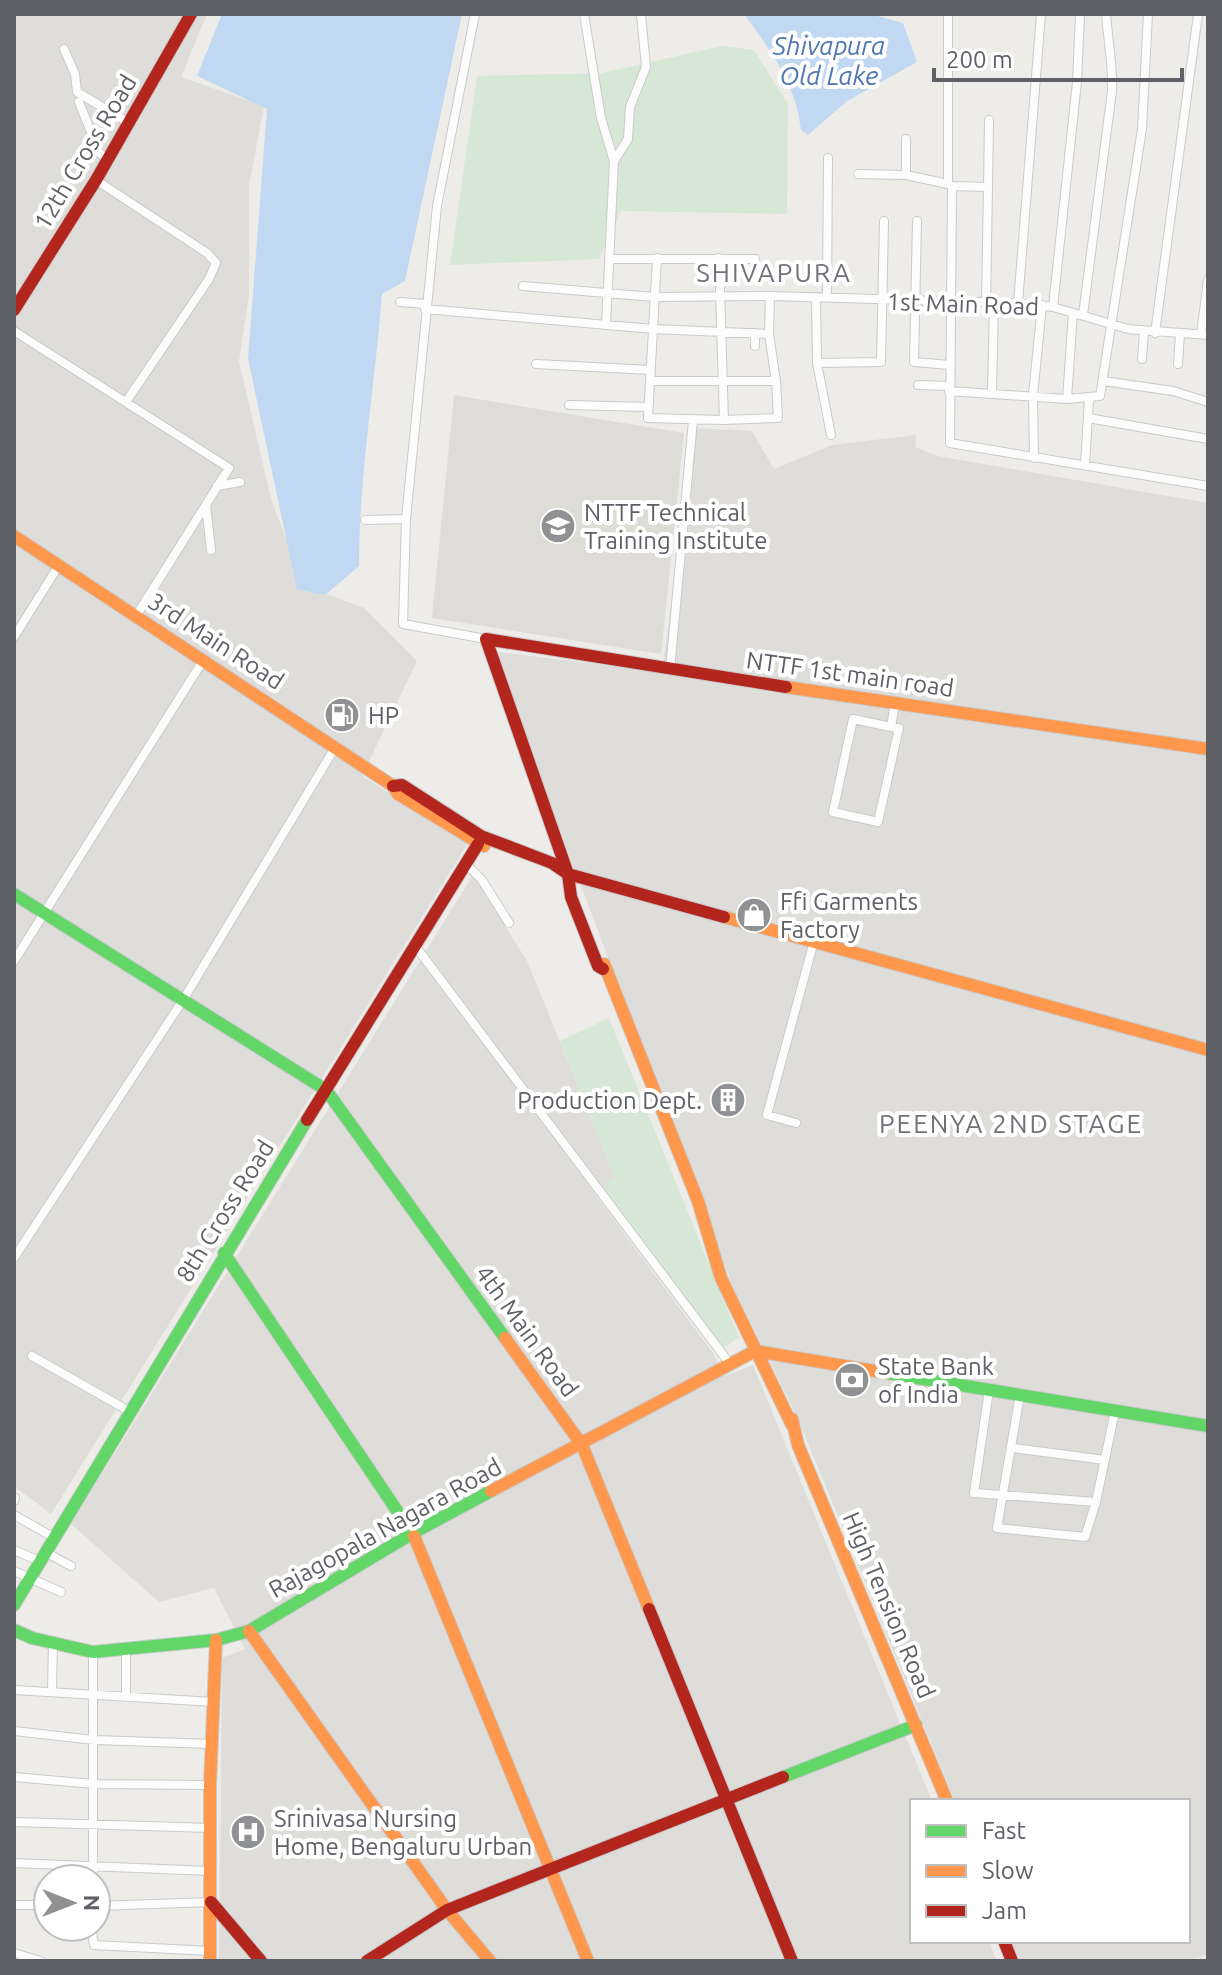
<svg xmlns="http://www.w3.org/2000/svg" width="1222" height="1975" viewBox="0 0 1222 1975" font-family="Ubuntu,sans-serif">
	<style>
		.industrial { fill: #deddd9 }
		.education { fill: #dddcd7 }
		.green { fill: #d7e7d6 }
		.water { fill: #c1d8f2 }
		.lines { fill: none; stroke-linecap: round; stroke-linejoin: round }
		.street-casing { stroke: #cacaca; stroke-width: 10 }
		.fast-casing { stroke: #c9c9ca; stroke-width: 14 }
		.slow-casing { stroke: #c9c9ca; stroke-width: 14 }
		.jam-casing { stroke: #c9c9ca; stroke-width: 14 }
		.street { stroke: #fcfcfc; stroke-width: 8 }
		.fast { stroke: #63d668; stroke-width: 12 }
		.slow { stroke: #ff974d; stroke-width: 12 }
		.jam { stroke: #b3261e; stroke-width: 12 }
		.labels { text-anchor: middle; dominant-baseline: central; stroke-width: 8; stroke-linejoin: round; paint-order: stroke }
		.street-label { font-size: 24px; fill: #5e6065; stroke: #fff }
		.poi-label { font-size: 24px; fill: #5e6065; stroke: #fff; text-anchor: start }
		.water-label { font-size: 26px; font-style: italic; fill: #4f76b1; stroke: #fff }
		.neighbourhood-label { font-size: 26px; letter-spacing: 2px; fill: #6f7277; stroke: #fff }
	</style>
	<rect width="100%" height="100%" fill="#edece8"/>
	<path class="industrial" d="M14,14H207L181,77L264,106L249,186V295L239,361L271,499L304,586L364,608L417,661L362,776L468,843L51,1514L14,1486Z
		M695,428L752,431L774,469L832,445L916,435L915,447L938,456L1208,503V1954L1190,1961H1019L1011,1941H1188V1801H955L796,1414L734,1289L512,704L497,652L662,672Z
		M473,875L527,961L615,1177L594,1193L713,1353L725,1376L753,1365L932,1801H912V1941H989L997,1961H219L222,1658L245,1649L214,1588L159,1602L71,1524Z"/>
	<path class="education" d="M454,395L684,433L661,654L432,618Z"/>
	<path class="green" d="M722,46L754,50L788,104L787,214L621,211L599,259L450,265L477,76L602,73Z
		M609,1018L739,1338L723,1348L602,1187L615,1177L560,1041Z"/>
	<path class="water" d="M222,14H462L405,281L382,294C375,385 359,475 359,566L325,595L297,589L248,359L267,109L197,76Z
		M744,14H870L903,23L917,62L847,101L808,135L801,130C796,84 771,51 744,14Z"/>
	<g class="lines">
		<defs>
			<path id="street" d="M475,14L437,206L406,519L403,624L486,639
				M584,14L601,118L614,161
				M948,14V184L952,186L950,443L1208,486
				M64,49L75,74L77,92L129,123
				M79,102L93,137L91,147L108,159
				M906,139V175
				M858,174L906,175L948,184
				M96,180L207,253L216,263L209,279L126,402
				M952,186L988,187L986,303
				M988,187L989,120
				M917,221L914,362L950,365
				M657,258L648,418L724,420L719,258
				M612,259H755
				M523,286L654,297L770,296L1018,303L1053,307L1128,329L1208,335
				M816,297L817,363L881,362L884,221
				M827,297L828,158
				M400,302L425,304
				M1018,303L1041,14
				M1053,307L1077,82L1080,14
				M425,309L653,329L769,334
				M1083,315L1112,91C1113,64 1108,41 1106,14
				M606,325L614,161L628,139L630,107L646,67L641,14
				M14,331L229,468L136,616
				M755,333V346
				M1155,333L1198,14
				M1201,334L1208,280
				M1142,359L1144,331
				M817,363L831,435
				M536,364L650,370
				M1178,364L1180,333
				M650,381H776L769,334L770,296
				M1103,381L1173,391L1208,402
				M918,385L949,386
				M949,391L1067,399L1100,396L1142,129L1148,14
				M992,392L994,303
				M1067,399L1073,313
				M569,405L648,407
				M1088,418L1208,439
				M724,420L778,418L776,381
				M1034,458L1033,395L1042,305
				M1085,465L1089,399
				M217,486L240,482
				M206,505L211,550
				M365,520L406,519
				M14,637L59,565
				M670,670L693,420
				M891,727L899,728L878,822L833,812L853,719L891,727L895,703
				M466,864L482,880L509,923
				M416,947L730,1364
				M14,961L204,659
				M796,1123L767,1115L814,941
				M14,1258L183,1000L336,746
				M32,1356L129,1411
				M989,1390L974,1493L1096,1502L1115,1411
				M1020,1395L997,1528L1085,1537L1096,1502
				M1013,1448L1105,1460
				M14,1501L15,1498
				M14,1515L53,1537
				M14,1550L39,1561
				M45,1552L71,1566
				M14,1571L61,1592
				M14,1690L214,1702
				M52,1690L53,1642
				M126,1697V1649
				M14,1731L94,1740L212,1744
				M14,1777L94,1784L210,1785
				M14,1822L211,1828
				M14,1863L210,1871
				M93,1879V1652
				M14,1905H48
				M96,1906L211,1902
				M91,1927L94,1945L210,1951
				M14,1953L41,1961"/>
			<path id="fast" d="M14,894L326,1090L505,1338
				M224,1253L414,1536
				M887,1373L1208,1426
				M14,1605L307,1120
				M14,1630L32,1638L93,1652L216,1640L249,1631L413,1533L491,1491
				M783,1777L916,1725"/>
			<path id="slow" d="M14,536L393,786L398,794L484,846
				M786,687L1208,749
				M724,917L1208,1050
				M604,964L698,1201L721,1278L792,1425
				M505,1338L582,1445L649,1609
				M792,1419L798,1445L947,1801
				M491,1491L755,1351L887,1373
				M414,1536L588,1961
				M249,1631L447,1910L490,1961
				M210,1961V1785L216,1640"/>
			<path id="jam" d="M14,310L96,180L191,14
				M393,786L402,785L481,836L552,863L568,874L724,917
				M603,969L598,966L571,897L568,874L486,639L786,687
				M307,1120L478,844
				M649,1609L792,1961
				M211,1902L261,1961
				M1004,1941L1012,1961
				M367,1961L447,1910L783,1777"/>
		</defs>
		<use href="#street" class="street-casing"/>
		<use href="#fast" class="fast-casing"/>
		<use href="#slow" class="slow-casing"/>
		<use href="#jam" class="jam-casing"/>
		<use href="#street" class="street"/>
		<use href="#fast" class="fast"/>
		<use href="#slow" class="slow"/>
		<use href="#jam" class="jam"/>
	</g>
	<defs>
		<symbol id="university-disc" viewBox="-11 -11 22 22"><circle r="9.5" fill="#909193" stroke="#fff"/><path d="M0-5L7-2L0 1L-7-2ZM-4 1L0 2.5L4 1V4Q0 6-4 4Z" fill="#fff"/></symbol>
		<symbol id="fuel-disc" viewBox="-11 -11 22 22"><circle r="9.5" fill="#909193" stroke="#fff"/><path d="M-5.5-6h7V0h2V4h1.3V-2.5L3-4.5l.8-.8L6-3V5H2.5V1h-1V6h-7ZM-4.2-4.7v3.2H.2V-4.7Z" fill="#fff"/></symbol>
		<symbol id="shop-disc" viewBox="-11 -11 22 22"><circle r="9.5" fill="#909193" stroke="#fff"/><path d="M-5-2.5h2.3a2.7 3.5 0 0 1 5.4 0H5L5.5 6h-11ZM-1.5-2.5h3a1.5 2.3 0 0 0-3 0Z" fill="#fff"/></symbol>
		<symbol id="building-disc" viewBox="-11 -11 22 22"><circle r="9.5" fill="#909193" stroke="#fff"/><path d="M-4-6H4V6H1V3H-1V6H-4ZM-2.5-4.3h1.7v1.8h-1.7ZM.8-4.3h1.7v1.8H.8ZM-2.5-1h1.7V.8h-1.7ZM.8-1h1.7V.8H.8Z" fill="#fff"/></symbol>
		<symbol id="bank-disc" viewBox="-11 -11 22 22"><circle r="9.5" fill="#909193" stroke="#fff"/><path d="M-6-4H6V4H-6ZM0-2.3a2.3 2.3 0 1 0 0 4.6a2.3 2.3 0 1 0 0-4.6Z" fill="#fff"/></symbol>
		<symbol id="hospital-disc" viewBox="-11 -11 22 22"><circle r="9.5" fill="#909193" stroke="#fff"/><path d="M-5-5h3v3.5h4V-5h3V5h-3V1.5h-4V5h-3Z" fill="#fff"/></symbol>
	</defs>
	<g fill-rule="evenodd">
		<use href="#university-disc" x="538" y="506" width="40" height="40"/>
		<use href="#fuel-disc" x="322" y="695" width="40" height="40"/>
		<use href="#shop-disc" x="734" y="895" width="40" height="40"/>
		<use href="#building-disc" x="708" y="1080" width="40" height="40"/>
		<use href="#bank-disc" x="832" y="1360" width="40" height="40"/>
		<use href="#hospital-disc" x="228" y="1812" width="40" height="40"/>
	</g>
	<g class="labels">
		<g class="street-label">
			<text transform="translate(85 152) rotate(-59)">12th Cross Road</text>
			<text transform="translate(963 304) rotate(2)">1st Main Road</text>
			<text transform="translate(216 641) rotate(33)">3rd Main Road</text>
			<text transform="translate(850 674) rotate(8)">NTTF 1st main road</text>
			<text transform="translate(225 1211) rotate(-58)">8th Cross Road</text>
			<text transform="translate(527 1331) rotate(54)">4th Main Road</text>
			<text transform="translate(385 1528) rotate(-29)">Rajagopala Nagara Road</text>
			<text transform="translate(889 1605) rotate(67)">High Tension Road</text>
		</g>
		<g class="poi-label">
			<text x="584" y="512">NTTF Technical<tspan x="584" dy="28">Training Institute</tspan></text>
			<text x="368" y="715">HP</text>
			<text x="780" y="901">Ffi Garments<tspan x="780" dy="28">Factory</tspan></text>
			<text x="702" y="1100" text-anchor="end">Production Dept.</text>
			<text x="878" y="1366">State Bank<tspan x="878" dy="28">of India</tspan></text>
			<text x="274" y="1818">Srinivasa Nursing<tspan x="274" dy="28">Home, Bengaluru Urban</tspan></text>
		</g>
		<g class="water-label">
			<text x="829" y="45">Shivapura<tspan x="829" dy="30">Old Lake</tspan></text>
		</g>
		<g class="neighbourhood-label">
			<text x="774" y="272">SHIVAPURA</text>
			<text x="1011" y="1123">PEENYA 2ND STAGE</text>
		</g>
	</g>
	<rect width="1222" height="1975" fill="none" stroke="#5e6065" stroke-width="32"/>
	<rect x="910" y="1799" width="280" height="144" fill="#ffffff" stroke="#bfbfc1" stroke-width="2"/>
	<rect x="926" y="1825" width="40" height="12" fill="#63d668" stroke="#bfbfc1" stroke-width="2"/>
	<text x="982" y="1839" font-size="24" fill="#5e6065">Fast</text>
	<rect x="926" y="1865" width="40" height="12" fill="#ff974d" stroke="#bfbfc1" stroke-width="2"/>
	<text x="982" y="1879" font-size="24" fill="#5e6065">Slow</text>
	<rect x="926" y="1905" width="40" height="12" fill="#b3261e" stroke="#bfbfc1" stroke-width="2"/>
	<text x="982" y="1919" font-size="24" fill="#5e6065">Jam</text>
	<g transform="translate(72 1903) rotate(90)"><circle r="38" fill="#ffffff" stroke="#bfbfc1" stroke-width="2"/>
	<path d="M0-6L14 30L0 20L-14 30Z" fill="#909193"/>
	<text y="-12" font-size="22" font-weight="bold" text-anchor="middle" fill="#5e6065">N</text>
	</g>
	<path d="M934 68v12h248v-12" fill="none" stroke="#5e6065" stroke-width="4"/>
	<text x="946" y="68" font-size="24" fill="#5e6065" stroke="#ffffff" stroke-width="6" paint-order="stroke">200 m</text>
</svg>
